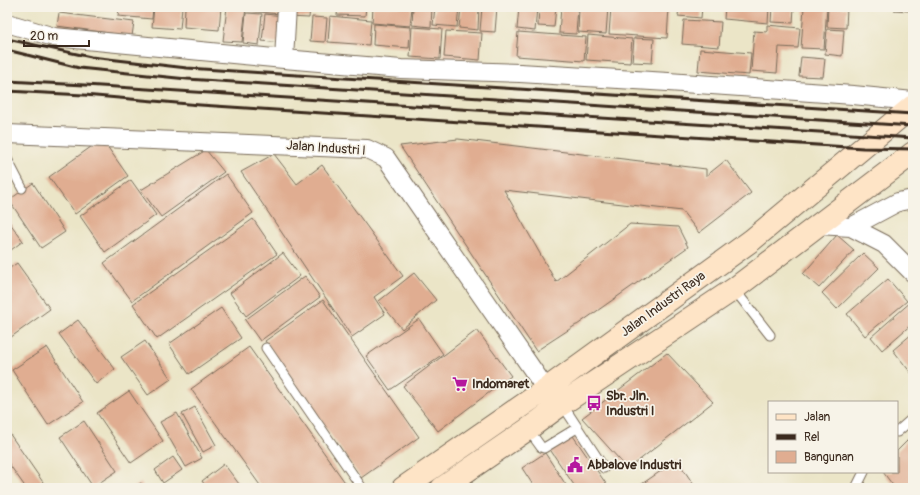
<svg xmlns="http://www.w3.org/2000/svg" width="920" height="495" viewBox="0 0 920 495" font-family="Pangolin,sans-serif">
	<style>
		.building { fill: #e0ad91 }
		.lines { fill: none; stroke-linecap: round; stroke-linejoin: round }
		.lane-casing { stroke: #796b59; stroke-width: 11 }
		.street-casing { stroke: #796b59; stroke-width: 20 }
		.secondary-casing { stroke: #796b59; stroke-width: 24 }
		.lane { stroke: #fff; stroke-width: 9 }
		.street { stroke: #fff; stroke-width: 18 }
		.secondary { stroke: #fee4c6; stroke-width: 22 }
		.rail { stroke: #3b2a1e; stroke-width: 3 }
		.labels { text-anchor: middle; dominant-baseline: central; stroke-width: 3.5; stroke-linejoin: round; paint-order: stroke }
		.street-label { font-size: 13px; fill: #3b2a1e; stroke: #f7f3e8 }
		.poi-label { font-size: 13px; font-weight: bold; fill: #3b2a1e; stroke: #f7f3e8; text-anchor: start }
	</style>
	<rect width="100%" height="100%" fill="#f7f3e8"/>
	<filter id="ink" filterUnits="userSpaceOnUse"><feTurbulence type="fractalNoise" baseFrequency=".025" numOctaves="2"/><feDisplacementMap in="SourceGraphic" scale="8" xChannelSelector="R" yChannelSelector="G"/><feConvolveMatrix kernelMatrix="1 2 1 2 8 2 1 2 1" color-interpolation-filters="sRGB"/></filter>
	<filter id="wash" filterUnits="userSpaceOnUse"><feTurbulence type="fractalNoise" baseFrequency=".012" numOctaves="4" result="noise"/><feDisplacementMap in="SourceGraphic" scale="16" xChannelSelector="R" yChannelSelector="G"/><feGaussianBlur stdDeviation="0.9" result="paint"/><feColorMatrix in="noise" values="0 0 0 0 0 0 0 0 0 0 0 0 0 0 0 0 0 1.4 0 .05"/><feComposite in="paint" operator="in"/></filter>
	<g filter="url(#wash)">
		<rect width="100%" height="100%" fill="#ebe5c7"/>
		<g id="blocks">
			<path class="building" d="M119,7H153L152,19L118,16Z
				M154,7H182L180,29L152,27Z
				M185,7H221L219,30L184,27Z
				M227,7H246L242,42L223,41Z
				M247,7H282L281,14L247,11Z
				M289,7H310L309,18L288,17Z
				M338,7H366L365,16L337,15Z
				M373,7H412L410,26L372,23Z
				M413,7H432L431,27L412,25Z
				M435,7H459L457,27L433,25Z
				M461,7H479L478,30L459,28Z
				M482,7H497L495,32L480,31Z
				M519,7H537L535,31L517,29Z
				M539,7H556L554,27L538,26Z
				M561,7H578L576,34L559,33Z
				M579,7H608L606,34L578,32Z
				M611,7H669L667,38L609,34Z
				M679,7H702L701,18L678,16Z
				M725,7H769L768,23L724,19Z
				M772,7H794L793,23L771,22Z
				M804,7H827L824,49L801,48Z
				M828,7L847,8L846,28L827,27Z
				M877,7H890V9L877,8Z
				M894,7H909V11L894,10Z
				M59,13L134,22L132,36L57,26Z
				M246,13L262,14L259,45L243,43Z
				M265,14L283,16L280,43L262,41Z
				M330,16L371,20L369,45L328,42Z
				M312,17L327,18L325,42L310,41Z
				M684,20L721,22L719,47L682,44Z
				M374,24L410,27L409,48L373,45Z
				M767,25L800,28L798,48L779,47L777,73L751,71L754,31L767,32Z
				M412,27L442,29L440,59L410,57Z
				M827,29L844,30L842,56L825,54Z
				M446,31L482,33L480,60L444,57Z
				M518,32L586,37L584,61L516,56Z
				M588,35L632,39L630,63L586,60Z
				M634,38L654,39L652,63L632,62Z
				M700,49L751,53L749,75L698,71Z
				M801,57L825,59L823,77L799,76Z
				M102,139L128,176L75,214L49,177Z
				M458,139L706,169V176L726,160L751,193L699,233L682,211L504,190L556,282L630,224L678,227L688,247L577,325H576L536,351L400,146Z
				M206,150L224,172L161,217L141,190Z
				M274,154L297,184L322,165L403,276L374,297L385,314L352,337L241,172Z
				M226,174L253,213L132,301L104,263Z
				M131,180L156,215L105,252L80,216Z
				M33,183L65,232L41,248L9,200Z
				M7,219L23,241L7,253Z
				M253,219L277,254L157,339L133,304Z
				M837,235L854,250L819,288L803,274Z
				M283,253L300,276L246,316L230,293Z
				M863,253L879,268L837,309L822,293Z
				M17,263L50,309L7,340V270Z
				M414,273L436,300L402,329L379,301Z
				M305,276L320,297L260,341L245,320Z
				M888,279L907,301L865,336L847,314Z
				M323,300L419,437L361,478L265,341Z
				M913,300V323L882,350L871,337Z
				M221,308L241,338L189,374L169,344Z
				M419,319L443,354L390,390L366,356Z
				M78,320L115,369L96,384L59,334Z
				M477,330L511,376L438,431L403,386Z
				M913,333V371L911,373L893,350Z
				M145,341L171,379L148,395L121,357Z
				M47,347L83,402L48,425L12,370Z
				M249,347L349,488H262L191,389Z
				M667,353L713,402L628,469L582,418Z
				M129,391L163,441L131,463L97,413Z
				M195,407L216,445L203,452L182,414Z
				M177,413L202,458L186,467L160,422Z
				M84,421L117,471L93,487L60,437Z
				M7,430L47,488H26L7,461Z
				M571,433L609,488H576L549,448Z
				M913,435V488H895L883,472H897V451Z
				M545,453L568,488H535L522,468Z
				M173,457L182,470L163,483L155,470Z
				M677,460L696,488H636Z
				M224,464L242,488H207L202,481Z
				M141,483L144,488H133Z"/>
		</g>
	</g>
	<g filter="url(#ink)">
		<use href="#blocks" fill-opacity="0" stroke="#796b59" stroke-width="1"/>
		<g class="lines">
			<defs>
				<path id="lane" d="M7,159L22,188
					M734,289L770,335
					M266,348L362,488
					M562,404L604,468
					M528,429L541,447L544,448L577,428
					M897,432L913,418
					M856,488L864,472"/>
				<path id="street" d="M7,23L54,37L284,59L401,69L520,73L668,82L853,95L913,101
					M284,59L287,7
					M7,134L367,149L386,158L546,389
					M818,225L851,227L884,244L913,273
					M851,227L898,202L913,199"/>
				<path id="secondary" d="M403,488L546,389L752,240L913,106
					M442,488L528,429L562,404L734,289L913,153"/>
			</defs>
			<use href="#lane" class="lane-casing"/>
			<use href="#street" class="street-casing"/>
			<use href="#secondary" class="secondary-casing"/>
			<use href="#lane" class="lane"/>
			<use href="#street" class="street"/>
			<use href="#secondary" class="secondary"/>
			<path class="rail" d="M7,39L91,57L187,68L913,114
				M7,50L79,68L187,79L913,126
				M7,81L85,85L913,138
				M7,91L84,95L200,105L863,148L913,149"/>
		</g>
	</g>
	<defs>
		<symbol id="supermarket-bare" viewBox="-9 -9 18 18"><path d="M-6-5.5h2.5l.6 2H6L4.5 2H-2.5L-4.4-4H-6ZM-1.5 3.2a1.3 1.3 0 1 0 .1 0ZM3 3.2a1.3 1.3 0 1 0 .1 0Z" fill="#b5179e" stroke="#f7f3e8" stroke-width="2.5" paint-order="stroke"/></symbol>
		<symbol id="bus-bare" viewBox="-9 -9 18 18"><path d="M-5-6H5V4H4V6H2V4H-2V6H-4V4H-5ZM-3.5-4V0h7V-4ZM-3.5 1.2v1.5H-2V1.2ZM2 1.2v1.5H3.5V1.2Z" fill="#b5179e" stroke="#f7f3e8" stroke-width="2.5" paint-order="stroke"/></symbol>
		<symbol id="civic-bare" viewBox="-9 -9 18 18"><path d="M-.6-6.5H3V-4.5H.6V-3L4-1V1h2V6H-6V1h2V-1L-.6-3ZM-1.2 2.5V6h2.4V2.5Z" fill="#b5179e" stroke="#f7f3e8" stroke-width="2.5" paint-order="stroke"/></symbol>
	</defs>
	<g fill-rule="evenodd">
		<use href="#supermarket-bare" x="449" y="373" width="22" height="22"/>
		<use href="#bus-bare" x="583" y="392" width="22" height="22"/>
		<use href="#civic-bare" x="564" y="454" width="22" height="22"/>
	</g>
	<g class="labels">
		<g class="street-label">
			<text transform="translate(326 148) rotate(4)">Jalan Industri I</text>
			<text transform="translate(663 304) rotate(-36)">Jalan Industri Raya</text>
		</g>
		<g class="poi-label">
			<text x="472" y="384">Indomaret</text>
			<text x="606" y="396">Sbr. Jln.<tspan x="606" dy="15">Industri I</tspan></text>
			<text x="587" y="465">Abbalove Industri</text>
		</g>
	</g>
	<rect width="920" height="495" fill="none" stroke="#f7f3e8" stroke-width="24"/>
	<rect x="768" y="401" width="130" height="72" fill="#f7f3e8" stroke="#aca397"/>
	<rect x="776" y="414" width="20" height="6" fill="#fee4c6" stroke="#aca397"/>
	<text x="804" y="421" font-size="12" fill="#3b2a1e">Jalan</text>
	<rect x="776" y="434" width="20" height="6" fill="#3b2a1e" stroke="#aca397"/>
	<text x="804" y="441" font-size="12" fill="#3b2a1e">Rel</text>
	<rect x="776" y="451" width="20" height="12" fill="#e0ad91" stroke="#aca397"/>
	<text x="804" y="461" font-size="12" fill="#3b2a1e">Bangunan</text>
	<path d="M24 40v6h65v-6" fill="none" stroke="#3b2a1e" stroke-width="2"/>
	<text x="30" y="40" font-size="12" fill="#3b2a1e" stroke="#f7f3e8" stroke-width="3" paint-order="stroke">20 m</text>
</svg>
